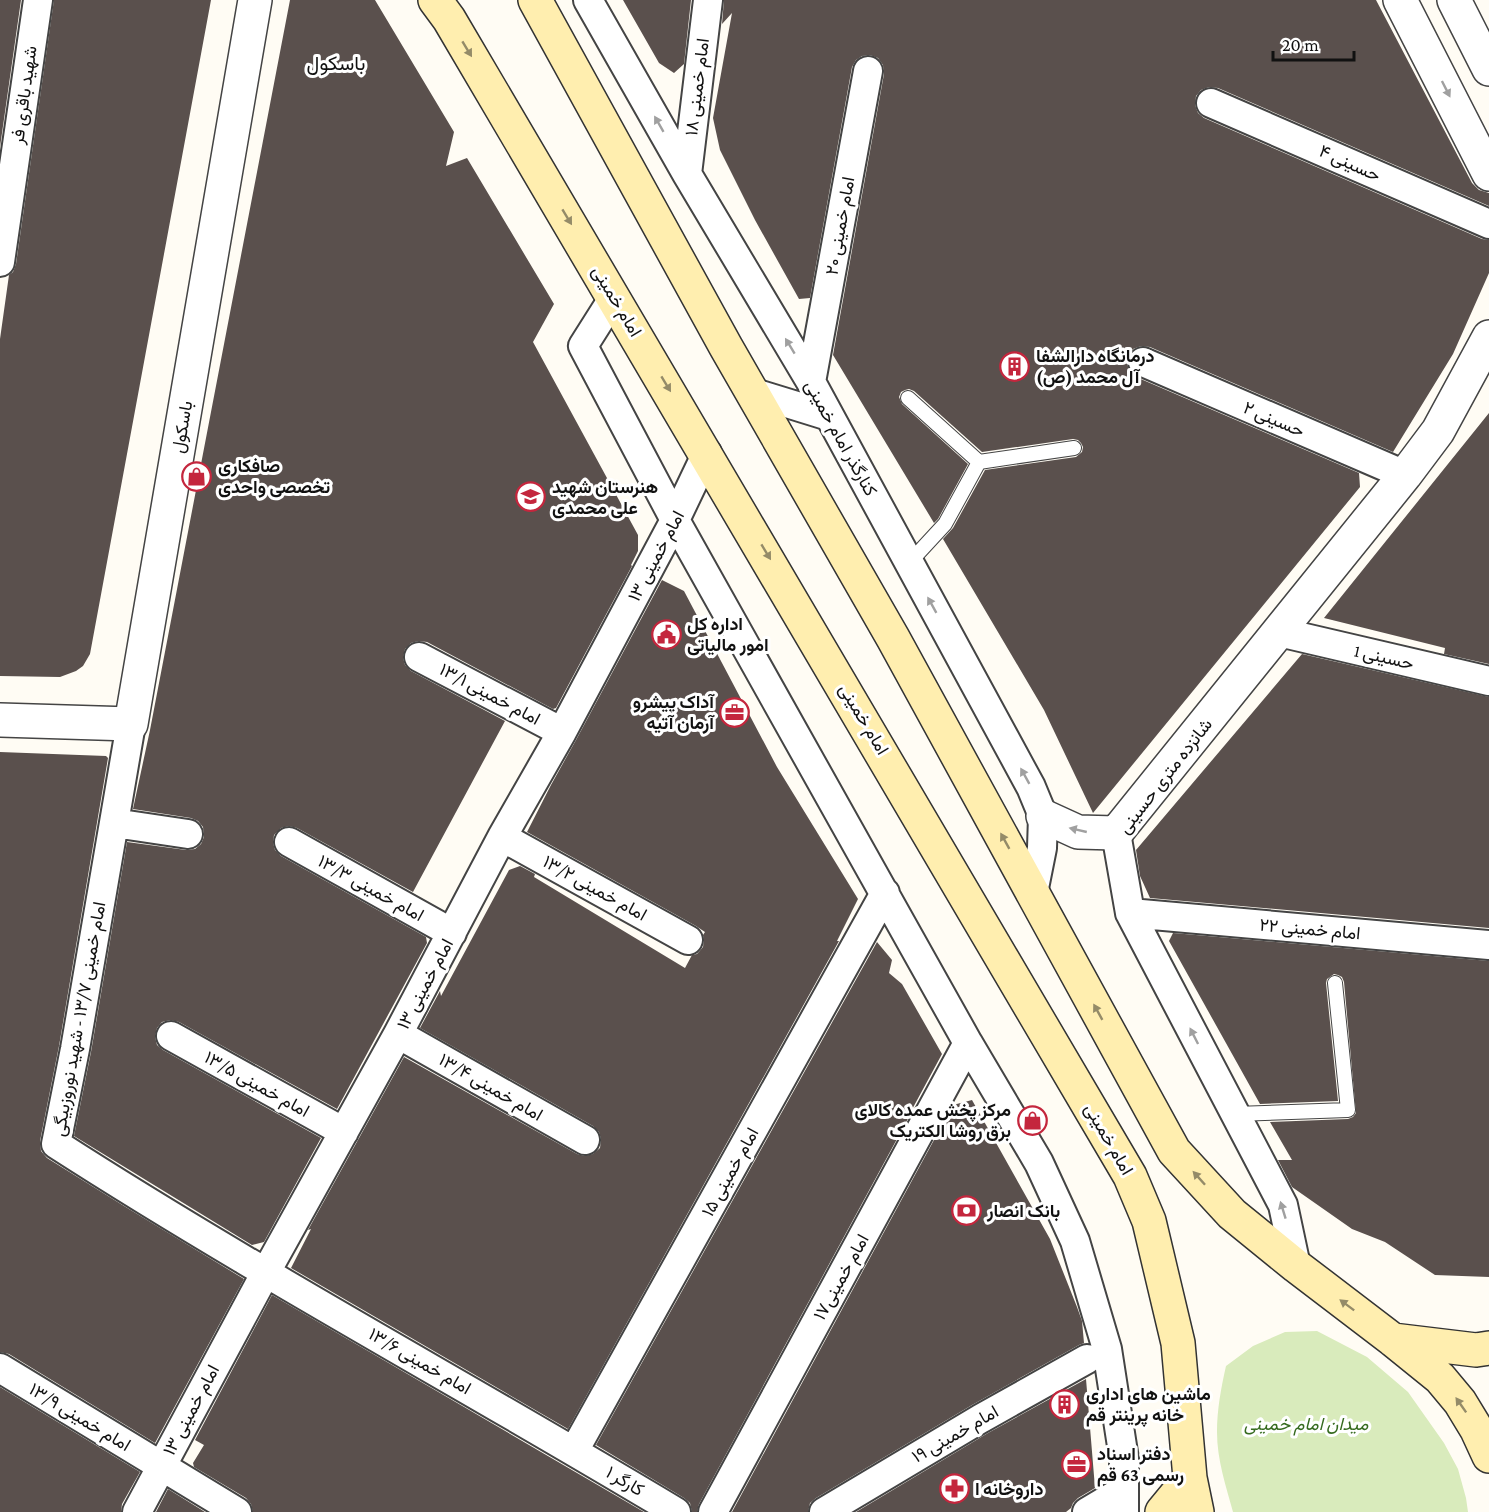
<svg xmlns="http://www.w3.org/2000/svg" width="1489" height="1512" viewBox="0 0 1489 1512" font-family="'Crimson Pro',Vazirmatn,serif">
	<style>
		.green { fill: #d9ebbc }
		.building { fill: #5a504d }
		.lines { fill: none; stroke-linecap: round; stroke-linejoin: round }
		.service-casing { stroke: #444; stroke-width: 16 }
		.minor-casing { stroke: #444; stroke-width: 32 }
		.tertiary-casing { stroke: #444; stroke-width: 36 }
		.secondary-casing { stroke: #333; stroke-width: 36 }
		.service { stroke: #fff; stroke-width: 14 }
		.minor { stroke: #fff; stroke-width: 28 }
		.tertiary { stroke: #fff; stroke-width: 33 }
		.secondary { stroke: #ffeeaf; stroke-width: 33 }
		.oneway { fill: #948b68 }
		.oneway2 { fill: #a0a0a0 }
		.labels { text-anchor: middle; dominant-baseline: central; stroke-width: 6; stroke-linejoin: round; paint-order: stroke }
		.street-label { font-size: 18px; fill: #111; stroke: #fff }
		.poi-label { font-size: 18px; font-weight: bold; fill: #111; stroke: #fff; text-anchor: start }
		.park-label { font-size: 18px; font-style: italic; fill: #366b1f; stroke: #fff }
		.neighbourhood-label { font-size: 20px; fill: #111; stroke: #fff }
	</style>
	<rect width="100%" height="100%" fill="#fffcf4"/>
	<path class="green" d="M1317,1331L1367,1357L1408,1392L1444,1443L1458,1469L1466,1498L1468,1512H1233C1226,1486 1217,1460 1217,1432C1217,1410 1221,1388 1226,1366L1253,1346L1285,1332Z"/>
	<path class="building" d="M0,0H21L0,147Z
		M54,0H211L90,654L83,666L76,671L60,677L0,676V339L9,275L13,272L16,264Z
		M290,0H375L454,132L446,166L467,158L554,304L533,342L638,535V551L631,565L632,566L556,708L553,709L427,642L418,641L411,643L405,649L403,658L405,665L411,671L505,721L413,892L297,828L289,826L281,828L274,835L273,843L275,850L281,856L426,937L427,943L337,1109L179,1022L170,1020L162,1022L157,1028L155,1037L157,1045L163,1050L321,1138L264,1242L252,1245L74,1136L91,1052L127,842L186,850L195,849L201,844L204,837L203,827L198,821L191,818L133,809L150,730Z
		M623,0H691L684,64L674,73L659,63Z
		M724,0H1376L1472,183L1479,190L1489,193V206L1218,88L1209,87L1201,90L1196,96L1195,105L1198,113L1204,118L1482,239L1489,240V273L1453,354L1393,452L1150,347L1141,346L1133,349L1128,355L1127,364L1130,372L1136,377L1359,473L1360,487L1093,813L1044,710L943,539L953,528L985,470L1076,457L1082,452L1083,447L1081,443L1078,440L1073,439L982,452L914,391L909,389L905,390L901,392L899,397L902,404L968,464L938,519L934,523L833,355L884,74L883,65L878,58L870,55L862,56L856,60L852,67L810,298L799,299L755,220L720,150L713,118L732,13L722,24Z
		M1489,413V664L1444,654L1445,648L1324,618Z
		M662,580L684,591L777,767L858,899L837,941H839L568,1429L291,1268L311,1229L308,1230L404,1057L577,1154L585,1156L593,1154L600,1148L601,1139L599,1132L593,1126L420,1028L440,991L441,996L509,870L520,866L535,874L534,877L685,968L692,955L697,954L703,947L704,940L703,935L705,932L696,926L527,832L551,785L576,740Z
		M1302,654L1489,697V928L1150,898L1140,876L1136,850Z
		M0,752L106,756L108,758L59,1046L40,1141L41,1151L47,1158L124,1206L244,1279L155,1443L9,1354L0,1352Z
		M1173,933L1489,961V1277L1435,1275L1385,1242L1352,1229L1292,1187L1278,1160H1292L1270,1122L1348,1119L1353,1117L1356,1113L1344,982L1342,977L1338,975L1334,974L1327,979L1326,983L1338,1101L1260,1104L1169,941Z
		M877,942L892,960L889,973L902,984L942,1054L909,1115H910L699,1504L697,1512H692L690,1503L684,1498L596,1445Z
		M972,1100L1050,1239L1077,1307L1082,1321L1084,1343L1079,1345L972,1405L816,1498L810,1503L808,1512H732L953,1105Z
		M272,1295L644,1512H253L251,1504L246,1498L194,1467L193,1463L204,1445L195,1440Z
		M1086,1379L1095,1488L1078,1498L1073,1503L1071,1508L1066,1512H856L988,1433Z
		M0,1387L140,1472L122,1504L121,1512H0Z
		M168,1489L205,1512H156Z"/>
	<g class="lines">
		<defs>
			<path id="service" d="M908,398L979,462L945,524L909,563
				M979,462L1074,448
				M1235,1114L1348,1110L1335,983"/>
			<path id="minor" d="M588,0L687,174L811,382L1031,787L1043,816L1042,848L1033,893
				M1211,103L1489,224
				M687,174L708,0
				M0,262L38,0
				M614,297L583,346L675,520L968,1043L1039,1163L1075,1241L1107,1349L1124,1459V1512
				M1143,362L1405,475
				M811,382L868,71
				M751,392L829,416
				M1279,632L1489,681
				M419,657L562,732
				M131,724L75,1049L56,1144C258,1274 470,1388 676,1512
				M114,823L188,834
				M1116,833L1130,913L1283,1205L1296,1266
				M502,837L688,940
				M289,842L452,933
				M1130,913L1489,945
				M398,1034L585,1140
				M171,1036L344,1132
				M0,1368L237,1512
				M574,1451L885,893
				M137,1512L266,1272L398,1034L502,837L562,732L675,520L707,453
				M713,1512L968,1043
				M824,1512L980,1419L1087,1359
				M1087,1512L1124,1490"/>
			<path id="tertiary" d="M1400,0L1489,174
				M1454,0L1489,69
				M0,720L131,724L255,0
				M1043,816L1078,832L1116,833L1405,475L1438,431L1489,337"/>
			<path id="secondary" d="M435,0L449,19C678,404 906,789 1130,1176L1149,1221L1178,1343L1190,1478L1197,1512
				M535,0L726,347L893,638L1174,1151L1232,1214L1296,1266L1393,1340L1440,1378L1460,1402L1477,1430L1489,1456
				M1393,1340L1476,1350L1489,1348
				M1162,1512L1190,1478"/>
		</defs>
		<use href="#service" class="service-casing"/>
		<use href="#minor" class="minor-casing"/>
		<use href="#tertiary" class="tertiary-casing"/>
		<use href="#secondary" class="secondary-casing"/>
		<use href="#service" class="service"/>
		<use href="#minor" class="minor"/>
		<use href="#tertiary" class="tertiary"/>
		<use href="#secondary" class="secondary"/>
	</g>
	<defs><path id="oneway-solid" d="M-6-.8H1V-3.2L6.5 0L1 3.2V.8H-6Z" transform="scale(1.5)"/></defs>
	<g class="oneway">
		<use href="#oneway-solid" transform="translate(467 49) rotate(59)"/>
		<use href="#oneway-solid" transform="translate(567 217) rotate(59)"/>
		<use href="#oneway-solid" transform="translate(666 384) rotate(59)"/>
		<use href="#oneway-solid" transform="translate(766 552) rotate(59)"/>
		<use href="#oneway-solid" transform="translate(1005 841) rotate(-119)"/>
		<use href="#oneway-solid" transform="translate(1098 1012) rotate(-119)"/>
		<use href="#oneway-solid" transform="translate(1199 1178) rotate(-132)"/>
		<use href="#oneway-solid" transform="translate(1347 1305) rotate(-143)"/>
		<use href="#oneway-solid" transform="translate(1461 1405) rotate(-125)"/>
	</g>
	<g class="oneway2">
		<use href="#oneway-solid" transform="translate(1446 89) rotate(63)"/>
		<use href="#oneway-solid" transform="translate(659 124) rotate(-120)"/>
		<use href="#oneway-solid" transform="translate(790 346) rotate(-121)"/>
		<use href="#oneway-solid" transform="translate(932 605) rotate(-119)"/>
		<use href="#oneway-solid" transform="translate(1025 776) rotate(-119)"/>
		<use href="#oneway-solid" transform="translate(1078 830) rotate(-167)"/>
		<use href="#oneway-solid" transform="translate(1194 1036) rotate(-117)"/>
		<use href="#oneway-solid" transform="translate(1283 1210) rotate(-107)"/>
	</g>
	<defs>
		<symbol id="building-ring" viewBox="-11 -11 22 22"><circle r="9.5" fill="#fff" stroke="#c4263d" stroke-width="1.5"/><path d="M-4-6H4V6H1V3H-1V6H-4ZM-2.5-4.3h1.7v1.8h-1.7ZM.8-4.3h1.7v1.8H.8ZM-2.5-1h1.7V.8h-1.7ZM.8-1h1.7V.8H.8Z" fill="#c4263d"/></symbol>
		<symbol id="shop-ring" viewBox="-11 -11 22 22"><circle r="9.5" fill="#fff" stroke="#c4263d" stroke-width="1.5"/><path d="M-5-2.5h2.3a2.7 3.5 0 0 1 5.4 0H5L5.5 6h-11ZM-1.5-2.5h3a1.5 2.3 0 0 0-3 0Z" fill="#c4263d"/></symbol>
		<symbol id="school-ring" viewBox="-11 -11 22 22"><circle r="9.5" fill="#fff" stroke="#c4263d" stroke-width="1.5"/><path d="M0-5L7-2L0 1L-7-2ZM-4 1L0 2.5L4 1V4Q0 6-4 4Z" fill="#c4263d"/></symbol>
		<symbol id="civic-ring" viewBox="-11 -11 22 22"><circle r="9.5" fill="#fff" stroke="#c4263d" stroke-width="1.5"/><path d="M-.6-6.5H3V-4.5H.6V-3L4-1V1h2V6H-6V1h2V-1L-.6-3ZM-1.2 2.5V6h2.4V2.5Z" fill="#c4263d"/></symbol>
		<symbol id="office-ring" viewBox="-11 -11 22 22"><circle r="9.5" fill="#fff" stroke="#c4263d" stroke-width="1.5"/><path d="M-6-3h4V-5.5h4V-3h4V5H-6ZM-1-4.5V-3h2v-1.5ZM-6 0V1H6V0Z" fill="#c4263d"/></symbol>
		<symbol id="bank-ring" viewBox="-11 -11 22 22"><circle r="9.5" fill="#fff" stroke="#c4263d" stroke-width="1.5"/><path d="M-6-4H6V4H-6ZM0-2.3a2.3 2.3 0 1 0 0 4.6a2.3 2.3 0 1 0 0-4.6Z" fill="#c4263d"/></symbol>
		<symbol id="pharmacy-ring" viewBox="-11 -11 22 22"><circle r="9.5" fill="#fff" stroke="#c4263d" stroke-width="1.5"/><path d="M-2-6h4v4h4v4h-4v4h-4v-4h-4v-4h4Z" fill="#c4263d"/></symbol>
	</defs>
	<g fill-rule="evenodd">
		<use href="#building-ring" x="998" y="350" width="33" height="33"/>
		<use href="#shop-ring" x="180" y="460" width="33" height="33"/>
		<use href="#school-ring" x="514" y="480" width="33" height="33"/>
		<use href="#civic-ring" x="650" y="618" width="33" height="33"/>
		<use href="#office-ring" x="718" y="696" width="33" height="33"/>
		<use href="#shop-ring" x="1016" y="1104" width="33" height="33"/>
		<use href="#bank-ring" x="950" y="1194" width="33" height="33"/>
		<use href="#building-ring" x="1048" y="1388" width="33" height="33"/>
		<use href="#office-ring" x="1060" y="1448" width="33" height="33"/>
		<use href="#pharmacy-ring" x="938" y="1472" width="33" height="33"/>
	</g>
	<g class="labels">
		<g class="street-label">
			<text transform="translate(697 87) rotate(-83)">امام خمینی ۱۸</text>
			<text transform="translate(24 95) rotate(-82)">شهید باقری فر</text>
			<text transform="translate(1350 163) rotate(24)">حسینی ۴</text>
			<text transform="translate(840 226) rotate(-80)">امام خمینی ۲۰</text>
			<text transform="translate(617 301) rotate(59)">امام خمینی</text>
			<text transform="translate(1274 419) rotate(23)">حسینی ۲</text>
			<text transform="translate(182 427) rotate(-80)">باسکول</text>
			<text transform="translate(841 438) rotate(61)">کنارگذر امام خمینی</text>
			<text transform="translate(656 556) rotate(-62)">امام خمینی ۱۳</text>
			<text transform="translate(1384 657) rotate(13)">حسینی 1</text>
			<text transform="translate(490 694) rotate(28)">امام خمینی ۱۳/۱</text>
			<text transform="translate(864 719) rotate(59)">امام خمینی</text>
			<text transform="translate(1165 776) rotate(-52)">شانزده متری حسینی</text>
			<text transform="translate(371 888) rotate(29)">امام خمینی ۱۳/۳</text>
			<text transform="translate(595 888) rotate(29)">امام خمینی ۱۳/۲</text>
			<text transform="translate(1310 929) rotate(5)">امام خمینی ۲۲</text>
			<text transform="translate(425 984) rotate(-62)">امام خمینی ۱۳</text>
			<text transform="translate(79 1019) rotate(-80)">امام خمینی ۱۳/۷ - شهید نوروزبیگی</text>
			<text transform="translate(257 1084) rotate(29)">امام خمینی ۱۳/۵</text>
			<text transform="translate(491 1087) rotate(30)">امام خمینی ۱۳/۴</text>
			<text transform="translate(1109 1139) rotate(60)">امام خمینی</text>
			<text transform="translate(730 1172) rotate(-61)">امام خمینی ۱۵</text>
			<text transform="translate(841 1277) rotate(-61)">امام خمینی۱۷</text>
			<text transform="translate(420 1361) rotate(30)">امام خمینی ۱۳/۶</text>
			<text transform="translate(191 1410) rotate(-62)">امام خمینی ۱۳</text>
			<text transform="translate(80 1417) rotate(31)">امام خمینی ۱۳/۹</text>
			<text transform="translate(955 1434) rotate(-30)">امام خمینی ۱۹</text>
			<text transform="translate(625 1481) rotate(31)">کارگر ۱</text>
		</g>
		<g class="poi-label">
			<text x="1036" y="356">درمانگاه دارالشفا<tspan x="1036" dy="21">آل محمد (ص)</tspan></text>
			<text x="218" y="466">صافکاری<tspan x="218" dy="21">تخصصی واحدی</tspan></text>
			<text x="552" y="487">هنرستان شهید<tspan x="552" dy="21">علی محمدی</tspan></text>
			<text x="687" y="624">اداره کل<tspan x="687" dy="21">امور مالیاتی</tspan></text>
			<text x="714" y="702" text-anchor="end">آداک پیشرو<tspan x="714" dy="21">آرمان آتیه</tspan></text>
			<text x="1011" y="1110" text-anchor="end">مرکز پخش عمده کالای<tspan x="1011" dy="21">برق روشا الکتریک</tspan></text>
			<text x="987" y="1211">بانک انصار</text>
			<text x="1086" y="1394">ماشین های اداری<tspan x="1086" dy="21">خانه پرینتر قم</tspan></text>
			<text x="1097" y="1454">دفتر اسناد<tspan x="1097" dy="21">رسمی 63 قم</tspan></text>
			<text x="975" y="1489">داروخانه ا</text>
		</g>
		<g class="park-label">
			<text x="1306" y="1424">میدان امام خمینی</text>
		</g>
		<g class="neighbourhood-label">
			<text x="336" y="63">باسکول</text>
		</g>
	</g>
	<path d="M1273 51v9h81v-9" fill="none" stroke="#111111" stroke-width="3"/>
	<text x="1282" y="51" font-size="18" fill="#111111" stroke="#ffffff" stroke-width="4.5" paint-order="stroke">20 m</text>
</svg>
